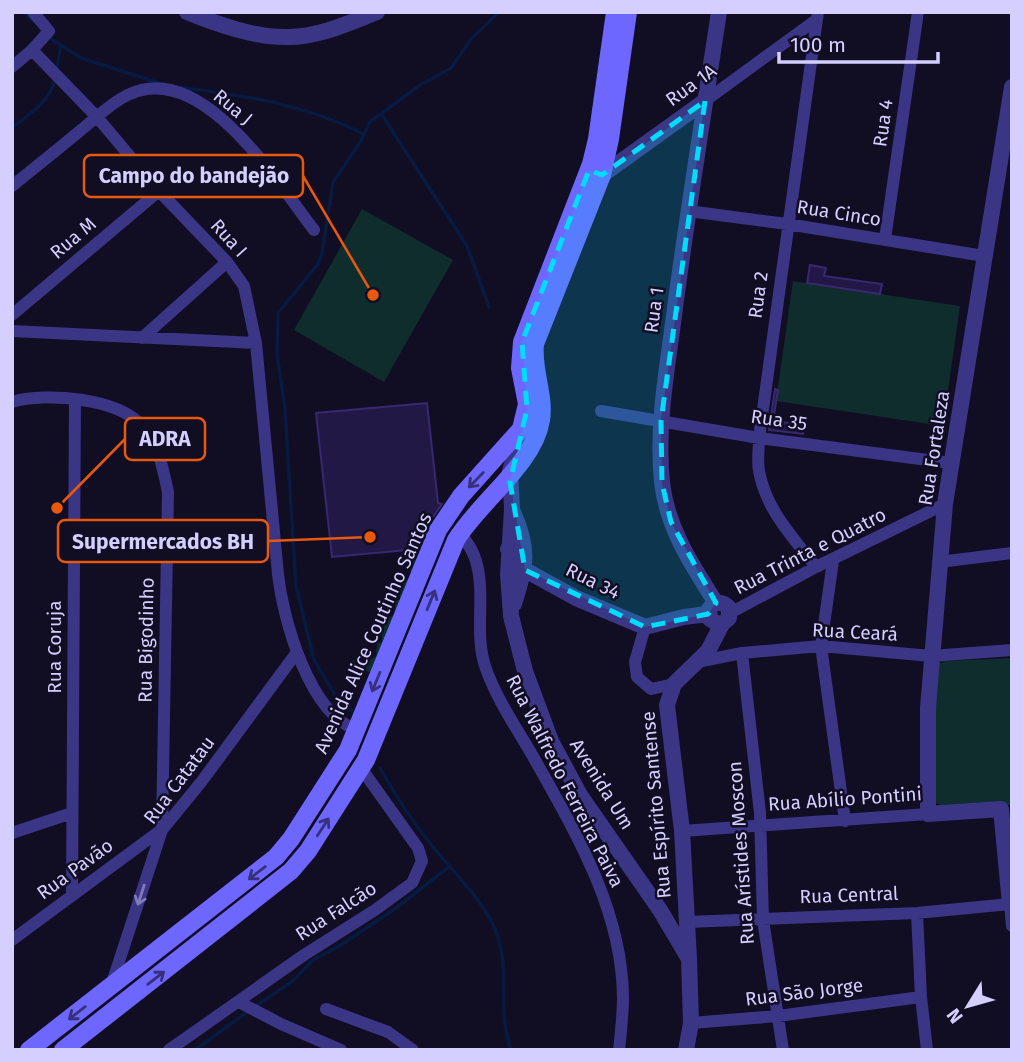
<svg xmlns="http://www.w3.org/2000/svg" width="1024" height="1062" viewBox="0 0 1024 1062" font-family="'Fira Sans',sans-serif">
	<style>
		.green { fill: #0f2d2d }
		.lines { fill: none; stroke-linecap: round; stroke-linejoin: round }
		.stream { stroke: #071b42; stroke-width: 3.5 }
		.building { fill: #221845; stroke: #382872; stroke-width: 2 }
		.minor { stroke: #3a3585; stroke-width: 12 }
		.tertiary { stroke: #3a3585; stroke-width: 16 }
		.secondary { stroke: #6d66ff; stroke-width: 18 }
		.oneway { stroke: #36317b }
		.oneway2 { stroke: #807abc }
		.marked { fill: #00dcfa; fill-opacity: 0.2; stroke: #00dcfa; stroke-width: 5; stroke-dasharray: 14 9; stroke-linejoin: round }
		.labels { text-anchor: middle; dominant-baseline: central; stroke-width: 5; stroke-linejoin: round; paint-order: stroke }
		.street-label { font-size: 19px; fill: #d5cfff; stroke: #110d23 }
		.leader { fill: none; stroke: #e8590c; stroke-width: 2.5 }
		.callout-dot { fill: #e8590c; stroke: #110d23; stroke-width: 2.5 }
		.callout { fill: #110d23; stroke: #e8590c; stroke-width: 2.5 }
		.callout-label { font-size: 21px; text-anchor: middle; font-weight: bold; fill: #d5cfff }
	</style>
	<rect width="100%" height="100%" fill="#110d23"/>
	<path class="green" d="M362,209L453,260L384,382L294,330Z
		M793,281L960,306L943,426L776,401Z
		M410,556L421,557L374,671L371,673L361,669L351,660L366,662L376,656L377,643L382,642L381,618L394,616L396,600H400L399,581L411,579Z
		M1012,658V805C998,806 949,810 938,804C933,801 932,795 929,790L939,664L945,661Z"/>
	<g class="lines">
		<path class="stream" d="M24,12L33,21
			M48,37L81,58L159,83
			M56,72L61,46
			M177,87C246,96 301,103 364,134
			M382,115L467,246L489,307
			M12,128C29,114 50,102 55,79
			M352,711L338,700L314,660L296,586L285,409L277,354L278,313L318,264L322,253L333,182L361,141L370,122L420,85L451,68L472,38L499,12
			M380,768C395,795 414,824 434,848C454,873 482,899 495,929C512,970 496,1008 511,1050
			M256,1006L294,980L313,960L341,945L392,911L450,866
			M195,1050L250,1010"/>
	</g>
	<path class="building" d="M810,265L826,268L824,276L882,284L880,294L807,283Z
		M775,389L778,390L773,421L804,425L803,434L769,430Z
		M427,403L438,503L442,504L428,524L418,549L332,557L316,413Z"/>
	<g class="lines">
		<path class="minor" d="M32,50L97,117L159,191L227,262L244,286L256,343L278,574C283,619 309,714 357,730
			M12,67L32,50L49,31L33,12
			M705,101L816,20
			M12,186C37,166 62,146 87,125C99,115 115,100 130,94C203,61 277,182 314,230
			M688,211L787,224L984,256
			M885,239L918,12
			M12,315L159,191
			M12,331L256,343
			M142,338L227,262
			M12,402C46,392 118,398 142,426C159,445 163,469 168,492L162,830
			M601,411L759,438L951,463
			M460,533C467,542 473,550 476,561C486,595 474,632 485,666C496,699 518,730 535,760C576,833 622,910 623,997C623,1014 621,1032 619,1050
			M833,561L821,646L845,821
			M939,562L1012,553
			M816,567C793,537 766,510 759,471C757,461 759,449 759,438L818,12
			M730,613L816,567L945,504
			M645,627L635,662L637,677L651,689L674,684
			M742,653L760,813L763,920L783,1050
			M697,662L742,653L821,646L931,656L1012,650
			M682,831L928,814
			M12,833L72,813
			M72,895L75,399
			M917,913L921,997L927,1050
			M687,922L917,913L1010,904L1012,926
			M12,940L161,830
			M111,986L162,830L202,781L297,652
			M239,1002L281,1024L341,1050
			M326,1009L388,1032L413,1050
			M691,1023L778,1016L921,997
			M169,1050L304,955L375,910L412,883L422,861L418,848L361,768"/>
		<path class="tertiary" d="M187,12C217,24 255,38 288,37C319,37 349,23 377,12
			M1012,87L945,504L928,708V814L1001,809L1010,904L1012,905
			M596,173L602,175L705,101
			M521,431L510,471L512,509L508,574L511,616L525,671L551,741L580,795L660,910L689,959
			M513,512C530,550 526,565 514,604
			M508,549L517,563L525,570L576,598L645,627L684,617L708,614
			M716,603C692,565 667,528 662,482C656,424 668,365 675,308C688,209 704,111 719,12
			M686,1050L691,1023L689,959L682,831L667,705L674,684L708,651L722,624L729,618V608C722,601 715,601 709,609L710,619L718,624H722"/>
		<path class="secondary" d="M29,1050L276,857L291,839L348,750L438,530L461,496L521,429L527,404L520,368L522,342L591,164L597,139L615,12
			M63,1050L291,871L308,851L366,760L456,540C480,501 534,464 541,420C545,395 532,370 535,344L602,175L610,139L628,12"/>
	</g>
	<defs><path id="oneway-shaft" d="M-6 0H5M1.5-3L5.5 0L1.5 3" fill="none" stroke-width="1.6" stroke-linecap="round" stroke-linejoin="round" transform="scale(1.75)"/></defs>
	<g class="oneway">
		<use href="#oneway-shaft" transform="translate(476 480) rotate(134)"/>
		<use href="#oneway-shaft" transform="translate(431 600) rotate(-68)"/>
		<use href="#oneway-shaft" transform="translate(376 682) rotate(112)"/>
		<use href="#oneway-shaft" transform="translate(323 827) rotate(-57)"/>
		<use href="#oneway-shaft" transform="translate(257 873) rotate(142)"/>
		<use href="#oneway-shaft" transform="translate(156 978) rotate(-38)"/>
		<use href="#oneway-shaft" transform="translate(77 1013) rotate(142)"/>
	</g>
	<use class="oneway2" href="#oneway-shaft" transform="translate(141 895) rotate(108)"/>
	<path class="marked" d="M705,101L661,421L662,483L671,522L716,603L708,614L645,627L525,570L510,482L527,409L522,342L589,170L602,175Z"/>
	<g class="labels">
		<g class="street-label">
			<text transform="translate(691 85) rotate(-36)">Rua 1A</text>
			<text transform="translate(233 107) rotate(40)">Rua J</text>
			<text transform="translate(883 123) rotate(-82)">Rua 4</text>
			<text transform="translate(839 213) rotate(9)">Rua Cinco</text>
			<text transform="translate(73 238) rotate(-40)">Rua M</text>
			<text transform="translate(229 238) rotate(48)">Rua I</text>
			<text transform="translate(758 295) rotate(-82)">Rua 2</text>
			<text transform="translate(654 310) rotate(-82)">Rua 1</text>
			<text transform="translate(779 420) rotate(8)">Rua 35</text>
			<text transform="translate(934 448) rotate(-81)">Rua Fortaleza</text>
			<text transform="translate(810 551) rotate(-27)">Rua Trinta e Quatro</text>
			<text transform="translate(593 581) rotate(26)">Rua 34</text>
			<text transform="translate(855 632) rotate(3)">Rua Ceará</text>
			<text transform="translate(373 633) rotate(-66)">Avenida Alice Coutinho Santos</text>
			<text transform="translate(146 640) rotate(-89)">Rua Bigodinho</text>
			<text transform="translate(54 647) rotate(-90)">Rua Coruja</text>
			<text transform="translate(179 780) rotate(-53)">Rua Catatau</text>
			<text transform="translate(565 781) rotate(63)">Rua Walfredo Ferreira Paiva</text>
			<text transform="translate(602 784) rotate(58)">Avenida Um</text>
			<text transform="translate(845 799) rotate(-4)">Rua Abílio Pontini</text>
			<text transform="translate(656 805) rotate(-95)">Rua Espírito Santense</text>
			<text transform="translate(741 853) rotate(-94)">Rua Arístides Moscon</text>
			<text transform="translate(75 869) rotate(-36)">Rua Pavão</text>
			<text transform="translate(849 895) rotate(-2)">Rua Central</text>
			<text transform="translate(336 911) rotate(-33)">Rua Falcão</text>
			<text transform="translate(804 992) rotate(-7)">Rua São Jorge</text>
		</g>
	</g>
	<path class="leader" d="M373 295L303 176M57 508L125 439M370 537L268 541"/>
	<g class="callout-dot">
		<circle cx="373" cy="295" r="7"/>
		<circle cx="57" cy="508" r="7"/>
		<circle cx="370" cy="537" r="7"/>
	</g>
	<g class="callout">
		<rect x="84" y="155" width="219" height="42" rx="7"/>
		<rect x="125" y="418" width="80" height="42" rx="7"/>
		<rect x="58" y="520" width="210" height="42" rx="7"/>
	</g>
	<g class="callout-label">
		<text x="194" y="183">Campo do bandejão</text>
		<text x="165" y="446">ADRA</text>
		<text x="163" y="549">Supermercados BH</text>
	</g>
	<rect width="1024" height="1062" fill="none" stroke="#d5cfff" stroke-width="28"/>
	<g transform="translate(968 1006) rotate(233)" stroke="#110d23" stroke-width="5" paint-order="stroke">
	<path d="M0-5L12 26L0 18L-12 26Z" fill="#d5cfff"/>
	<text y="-10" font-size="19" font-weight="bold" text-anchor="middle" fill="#d5cfff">N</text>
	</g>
	<path d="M779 52v10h159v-10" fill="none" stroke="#d5cfff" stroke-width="3.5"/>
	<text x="790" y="52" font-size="21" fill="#d5cfff" stroke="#110d23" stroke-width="5" paint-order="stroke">100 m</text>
</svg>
